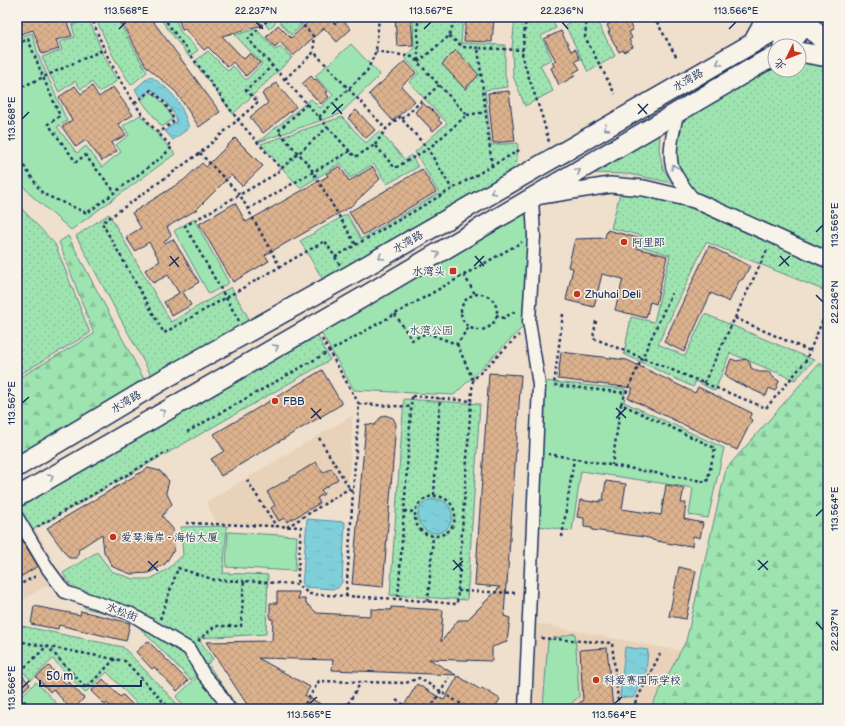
<svg xmlns="http://www.w3.org/2000/svg" width="845" height="726" viewBox="0 0 845 726" font-family="'Balsamiq Sans','LXGW WenKai TC',sans-serif">
	<style>
		.built { fill: #e9d2ba }
		.grass { fill: url(#grass-dots); stroke: #5c8a87 }
		.forest { fill: url(#forest-firs); stroke: #5c8a87 }
		.park { fill: #9ee4b0; stroke: #5c8a87 }
		.water { fill: url(#water-ripples); stroke: #578fa9 }
		.building { fill: url(#building-cross-hatch); stroke: #1b2f5e }
		.lines { fill: none; stroke-linecap: round; stroke-linejoin: round }
		.minor-casing { stroke: #1b2f5e; stroke-width: 15 }
		.tertiary-casing { stroke: #1b2f5e; stroke-width: 18 }
		.primary-casing { stroke: #1b2f5e; stroke-width: 22 }
		.trunk-casing { stroke: #1b2f5e; stroke-width: 23 }
		.path { stroke: #1b2f5e; stroke-width: 2.5; stroke-dasharray: 3 3; stroke-linecap: butt }
		.minor { stroke: #f7f3e8; stroke-width: 12 }
		.tertiary { stroke: #f7f3e8; stroke-width: 15 }
		.primary { stroke: #f7f3e8; stroke-width: 19 }
		.trunk { stroke: #f7f3e8; stroke-width: 20 }
		.oneway { stroke: #8991a3 }
		.ticks { fill: none; stroke: #1b2f5e; stroke-width: 1.5 }
		.poi-dot { fill: #c8321e; stroke: #f7f3e8; stroke-width: 1.5 }
		.labels { text-anchor: middle; dominant-baseline: central; stroke-width: 3; stroke-linejoin: round; paint-order: stroke }
		.street-label { font-size: 11px; fill: #1b2f5e; stroke: #f7f3e8 }
		.poi-label { font-size: 11px; fill: #1b2f5e; stroke: #f7f3e8; text-anchor: start }
		.park-label { font-size: 11px; fill: #35536e; stroke: #f7f3e8 }
		.neatline { fill: none; stroke: #1b2f5e; stroke-width: 1.5 }
		.ticks-label { font-size: 10px; text-anchor: middle; fill: #1b2f5e }
	</style>
	<defs>
		<pattern id="grass-dots" width="8" height="8" patternUnits="userSpaceOnUse"><rect width="8" height="8" fill="#9ee4b0"/><path d="M2 2h.1M6 6h.1" fill="none" stroke="#88c49a" stroke-width="1.8" stroke-linecap="round"/></pattern>
		<pattern id="forest-firs" width="22" height="20" patternUnits="userSpaceOnUse"><rect width="22" height="20" fill="#9ee4b0"/><path d="M5 1l3.5 6h-7zM16 11l3.5 6h-7z" fill="#88c49a"/></pattern>
		<pattern id="water-ripples" width="26" height="14" patternUnits="userSpaceOnUse"><rect width="26" height="14" fill="#7fcfdb"/><path d="M2 4q2-2 4 0t4 0M15 11q2-2 4 0t4 0" fill="none" stroke="#6db2be"/></pattern>
		<pattern id="building-cross-hatch" width="8" height="8" patternUnits="userSpaceOnUse"><rect width="8" height="8" fill="#dcb28d"/><path d="M0 0l8 8M0 8l8-8" fill="none" stroke="#bc997c"/></pattern>
	</defs>
	<rect width="100%" height="100%" fill="#efe0cd"/>
	<filter id="ink" filterUnits="userSpaceOnUse"><feTurbulence type="fractalNoise" baseFrequency=".025" numOctaves="2"/><feDisplacementMap in="SourceGraphic" scale="8" xChannelSelector="R" yChannelSelector="G"/><feConvolveMatrix kernelMatrix="1 2 1 2 8 2 1 2 1" color-interpolation-filters="sRGB"/></filter>
	<g filter="url(#ink)">
		<path class="built" d="M353,415L348,491L287,528L217,524L206,502Z
			M17,497L62,576L17,604Z
			M529,622L681,651L650,709H525Z"/>
		<path class="grass" d="M95,17H116L147,72L131,85L113,56Z
			M261,17H311L291,35L278,20L269,29Z
			M413,17H431L443,21L445,17H463L461,43L505,45V75L508,87L485,90L491,145L518,143L516,174L325,283L300,241L347,214L361,239L439,193L415,152L447,123L409,82L419,73L404,57L414,48Z
			M515,17H551L556,28L541,36L552,59L540,65L553,91L525,106L513,76L512,48Z
			M579,17H600L599,25L615,56L588,72L565,25Z
			M89,19L102,52L117,81L99,92L92,82L81,89L75,81L59,92L50,75L42,57L62,50L59,42L75,37L72,25Z
			M256,29L276,50L280,46L292,58L233,114L194,62L208,51L228,71L233,66L246,80L262,64L235,35Z
			M799,55L828,61V260L695,199L671,153L677,114L775,59V70H799Z
			M342,117L366,143L379,131L405,160L411,155L418,167L387,184L374,164L350,178L341,163L300,188L261,144Z
			M660,133L659,149L663,169L673,183L629,174L592,173Z
			M621,190L694,203L828,264V292L706,242L658,344L685,356L705,314L814,360L795,380L730,353L715,391L696,381L693,387L624,354L631,317L654,322L670,255L640,246L642,236L611,228Z
			M17,206L20,207L55,244L90,333L17,376Z
			M109,214L171,322L231,287L252,324L153,379L76,236Z
			M315,331L330,360L17,539V502Z
			M404,399L480,404L467,600L390,595Z
			M227,526L223,573L268,575L266,634L198,638L213,659L191,680L131,619L85,608L63,573L97,552L111,571L133,579H150L168,569L183,555L181,527Z
			M17,625L123,647L182,709H142L107,672L85,693L53,659L31,680L17,666Z"/>
		<path class="forest" d="M68,236L146,383L17,459V379L94,334L59,242Z
			M820,362L828,369V709H650L686,641L726,469Z"/>
		<path class="park" d="M159,17H175L180,31L198,50L189,57Z
			M17,29L20,37L32,33L39,57L67,121L57,127L77,153L86,146L102,167L121,152L116,145L129,135L123,126L140,115L175,154L71,230L32,196L17,179Z
			M351,44L380,75L340,114L258,142L311,99L320,108L333,95L315,76Z
			M151,92C162,100 167,108 173,119L162,127L141,100Z
			M532,198L529,321L454,395L354,390L316,324Z
			M194,219L229,283L209,294L174,231Z
			M543,381L625,389L624,402L724,448L708,518L689,515L693,488L581,471L572,531L539,526Z
			M228,532L297,536L295,571L226,567Z
			M575,633L579,696L566,709H544L543,708L548,640Z
			M209,666L239,709H187L176,697Z
			M36,682L62,709H27L18,699Z"/>
		<path class="water" d="M150,76C174,92 181,102 189,128L173,140L165,131L177,121C172,107 163,98 151,89L140,98L135,89Z
			M418 516a17 17 0 1 1 34 0a17 17 0 1 1-34 0Z
			M307,519L345,522L342,582L338,588L334,589L302,587Z
			M625,647L648,650L646,673L633,698L620,697Z"/>
		<path class="building" d="M17,17H65L72,36L56,40L59,49L42,54L33,30L21,34L17,22Z
			M118,17H150L220,112L199,127L176,92L146,66Z
			M178,17H254L263,25L222,36L244,59L250,53L260,63L246,76L233,62L228,67L208,47L204,50L185,29L182,30Z
			M314,17H336L332,21L335,24L341,18L351,29L337,42L324,28L293,56L280,42L275,47L266,37L278,25L291,38Z
			M395,17H411L413,45L397,46Z
			M466,17L494,18L492,42L464,41Z
			M610,17H626L633,30L629,32L632,38L629,40L633,47L624,52L623,50L619,52L608,32H610L607,25L612,22Z
			M561,31L571,51L575,49L580,59L575,61L580,69L573,73L575,76L559,85L551,68L554,66L552,62L556,61L544,39Z
			M456,50L479,75L465,89L442,64Z
			M405,61L416,73L401,86L415,101L393,121L369,94Z
			M311,76L315,80L316,79L328,92L326,93L329,97L321,104L302,84Z
			M276,83L296,107L263,133L250,117L268,103L262,94Z
			M75,86L81,94L92,86L99,97L113,87L133,115L118,124L126,135L111,143L117,151L102,161L86,140L76,147L62,127L72,120L59,97Z
			M509,91L515,141L493,143L488,93Z
			M423,103L427,107L428,106L440,118L438,120L442,123L433,131L415,112Z
			M356,110L375,130L366,138L348,118Z
			M235,138L263,166L242,186L231,175L196,210L167,227L171,235L164,242L165,243L173,239L199,282L183,292L191,305L172,316L164,302L179,293L168,275L153,283L145,270L160,261L149,242L135,251L126,237L141,228L132,213L184,180L202,163L206,167Z
			M340,166L349,181L373,167L380,179L350,207L265,255L269,261L233,282L199,224L235,203L246,222L328,176L326,174Z
			M422,169L436,192L363,235L349,212Z
			M607,230L638,238L636,248L667,256L656,304L650,302L646,318L615,310L623,279L602,274L594,307L566,300L573,268L568,267L575,239L605,238Z
			M709,246L750,266L743,279L739,281L729,302L711,293L684,352L664,342Z
			M561,352L627,360L695,393L698,387L752,413L749,418L752,420L737,450L628,398L633,388L558,379Z
			M731,359L737,361L746,359L750,363L751,368L759,372H769L774,378L779,381L775,391L769,388L766,396L727,378L728,376L725,374Z
			M322,370L342,404L221,476L211,459L224,451L214,434Z
			M489,373L521,375L507,584H506L504,616L510,618L507,642L492,647V661L429,659L456,675L332,670L333,660L258,658L310,687L305,695L329,709H250L206,642L272,641L273,619H270V603H277V592H299L298,599H305L306,603L317,613L371,616V609L391,610V607L443,610L441,642L458,620H467L500,587L475,585Z
			M385,415L393,418L396,424L383,587L352,584L366,424L375,425L380,418Z
			M316,462L323,473L331,468L338,479L321,490L324,494L317,498L320,503L287,522L284,518L279,521L271,508L275,505L267,492Z
			M148,468L160,471L169,481L166,492L172,504L162,516L173,529L174,550L165,564L149,573L131,574L113,567L104,552L102,534L79,549L77,558H69L47,528Z
			M606,481L626,484L622,509L661,515L666,485L684,488L681,503H686L684,519L703,523L700,538L693,536L692,546L683,545L682,546L652,540V539L644,537L592,530V528L584,527V518L577,517L580,500L594,502V501L600,502V500H603Z
			M17,532L38,566L17,579Z
			M679,567L696,571L686,619L669,616Z
			M34,606L80,615L81,611L130,623L126,641L59,625L58,629L31,624Z
			M148,641L188,681L177,691L154,667L152,669L136,652Z
			M607,648L613,709H573L583,700L580,650Z
			M49,666L66,684L68,681L84,698L74,709H71L53,689L50,692L36,677Z
			M17,670L30,684L17,697Z
			M458,676L481,690L482,688L500,699L494,709H402L417,684L444,700Z
			M103,679L120,697L123,695L137,709H107L110,706L107,703L105,705L91,691Z"/>
		<g class="lines">
			<defs>
				<path id="minor" d="M677,114C674,130 668,149 672,166C676,178 686,190 694,200
					M17,517L48,569L65,592L131,614L189,649L204,675L217,690L229,709
					M525,709L539,385L529,321L534,236L532,198"/>
				<path id="tertiary" d="M541,196L610,185L644,188L694,200L828,260"/>
				<path id="primary" d="M753,43L767,17
					M783,46L796,36L811,17
					M799,52L828,57
					M17,467L166,378L347,277L798,17
					M17,497L360,299L763,62L775,57"/>
				<path id="trunk" d="M800,17L828,45"/>
			</defs>
			<use href="#minor" class="minor-casing"/>
			<use href="#tertiary" class="tertiary-casing"/>
			<use href="#primary" class="primary-casing"/>
			<use href="#trunk" class="trunk-casing"/>
			<path class="path" d="M163,17L238,120L281,169
				M271,17L248,39L355,157L375,145L395,168L428,149L467,115L413,57L376,51
				M295,17L313,36L314,52
				M526,17L522,57L542,116L549,142
				M587,17L585,37L615,94
				M654,17L677,58
				M449,36L463,47L478,48
				M17,44L28,39L43,77L60,116L48,124L76,162L85,155L115,192
				M418,61V17
				M418,62L449,36L456,17
				M273,65L246,90L258,102L200,153L102,223L164,333L325,241L340,265
				M285,79L314,52L386,129
				M17,89L105,49
				M135,103L151,90C162,99 169,107 174,121L159,133
				M307,104L278,131L309,165L356,245
				M467,115L486,112
				M319,117L367,71L376,51L379,17
				M402,119L439,85
				M375,145L386,129L400,117L428,149L452,189
				M200,153L240,195L280,267
				M17,156L43,194L87,213L162,157L172,147C163,138 153,128 145,118C123,88 103,53 92,17
				M492,166L478,48L523,50
				M248,209L350,151
				M335,257L521,149
				M464,275L475,294
				M461 312a18 18 0 1 1 36 0a18 18 0 1 1-36 0Z
				M395,314L412,340L426,333L457,344L469,327
				M563,314L554,385L626,393
				M496,315L504,318L517,310
				M735,318L810,351
				M239,321L185,226L274,175L328,127
				M596,321L593,338L766,408L805,362L828,308
				M322,339L359,404
				M457,344L473,380
				M704,383L768,248
				M412,396L471,401L457,604L398,599Z
				M471,401L473,380L519,335
				M621,404L672,293
				M187,432L522,242
				M319,438L353,494
				M548,454L707,482L715,448L621,404L612,465
				M247,480L276,526
				M434,495L440,398
				M415 516a20 20 0 1 1 40 0a20 20 0 1 1-40 0Z
				M404,511L415,512
				M186,523L301,527L297,586
				M37,527L168,451
				M287,527L350,488
				M562,537L574,459
				M17,586L38,575
				M458,591L518,593
				M346,596L359,404L412,407
				M428,602L433,536
				M160,619L178,568L215,580L244,581
				M541,638L612,643L619,709
				M17,641L125,661L169,708
				M198,641L215,626H241L244,581L295,584L310,594L398,599
				M17,660L24,668L47,646L86,688L115,659
				M17,700L27,702
				M396,700L411,709
				M85,709L86,708L88,709
				M302,709L319,681L406,683L419,678L469,709
				M345,709L361,682
				M430,709L449,678
				M632,709L660,654"/>
			<use href="#minor" class="minor"/>
			<use href="#tertiary" class="tertiary"/>
			<use href="#primary" class="primary"/>
			<use href="#trunk" class="trunk"/>
		</g>
		<defs><path id="oneway-chevron" d="M-2-3.5L2.5 0L-2 3.5" fill="none" stroke-width="1.6" stroke-linecap="round" stroke-linejoin="round"/></defs>
		<g class="oneway">
			<use href="#oneway-chevron" transform="translate(719 63) rotate(150)"/>
			<use href="#oneway-chevron" transform="translate(606 128) rotate(150)"/>
			<use href="#oneway-chevron" transform="translate(674 167) rotate(-108)"/>
			<use href="#oneway-chevron" transform="translate(578 171) rotate(-30)"/>
			<use href="#oneway-chevron" transform="translate(493 192) rotate(150)"/>
			<use href="#oneway-chevron" transform="translate(437 254) rotate(-30)"/>
			<use href="#oneway-chevron" transform="translate(381 257) rotate(150)"/>
			<use href="#oneway-chevron" transform="translate(276 347) rotate(-30)"/>
			<use href="#oneway-chevron" transform="translate(163 412) rotate(-30)"/>
			<use href="#oneway-chevron" transform="translate(51 477) rotate(-30)"/>
		</g>
	</g>
	<path class="ticks" d="M256,22L263,29M562,22L568,29M119,29L126,22M424,29L431,22M729,29L736,22M333,104L342,114M638,104L647,114M332,114L343,104M638,114L648,104M22,119L29,112M816,232L823,225M170,256L179,267M475,256L484,266M780,256L789,266M169,266L179,257M474,266L484,256M779,266L790,256M816,295L823,302M22,403L29,397M311,408L321,419M616,408L626,418M311,418L321,409M616,418L626,408M816,516L823,509M453,560L463,571M758,560L768,570M148,561L158,571M453,570L463,561M758,570L768,561M148,571L158,561M816,622L823,630M22,688L29,681M309,704L317,697M614,704L622,697"/>
	<g class="poi-dot">
		<circle cx="624" cy="242" r="4"/>
		<rect x="449" y="267" width="8" height="8" rx="2"/>
		<circle cx="577" cy="294" r="4"/>
		<circle cx="275" cy="401" r="4"/>
		<circle cx="113" cy="537" r="4"/>
		<circle cx="596" cy="680" r="4"/>
	</g>
	<g class="labels">
		<g class="street-label">
			<text transform="translate(688 80) rotate(-30)">水湾路</text>
			<text transform="translate(408 242) rotate(-30)">水湾路</text>
			<text transform="translate(126 402) rotate(-31)">水湾路</text>
			<text transform="translate(122 612) rotate(22)">水松街</text>
		</g>
		<g class="poi-label">
			<text x="632" y="242">阿里郎</text>
			<text x="445" y="271" text-anchor="end">水湾头</text>
			<text x="585" y="294">Zhuhai Deli</text>
			<text x="283" y="401">FBB</text>
			<text x="121" y="537">爱琴海岸 - 海怡大厦</text>
			<text x="604" y="680">科爱赛国际学校</text>
		</g>
		<g class="park-label">
			<text x="431" y="330">水湾公园</text>
		</g>
	</g>
	<rect width="845" height="726" fill="none" stroke="#f7f3e8" stroke-width="44"/>
	<g transform="translate(787 58) rotate(227)"><circle r="19" fill="#f7f3e8" stroke="#9fa5b1"/>
	<path d="M0-3L7 15L0 10L-7 15Z" fill="#c8321e"/>
	<text y="-6" font-size="11" font-weight="bold" text-anchor="middle" fill="#1b2f5e">北</text>
	</g>
	<path d="M40 680v6h101v-6" fill="none" stroke="#1b2f5e" stroke-width="2"/>
	<text x="46" y="680" font-size="12" fill="#1b2f5e" stroke="#f7f3e8" stroke-width="3" paint-order="stroke">50 m</text>
	<rect x="22" y="22" width="801" height="682" class="neatline"/>
	<g class="ticks-label">
		<text x="126" y="14">113.568°E</text>
		<text x="256" y="14">22.237°N</text>
		<text x="431" y="14">113.567°E</text>
		<text x="562" y="14">22.236°N</text>
		<text x="736" y="14">113.566°E</text>
		<text transform="translate(11 119) rotate(-90)" y="4">113.568°E</text>
		<text transform="translate(834 225) rotate(-90)" y="4">113.565°E</text>
		<text transform="translate(834 302) rotate(-90)" y="4">22.236°N</text>
		<text transform="translate(11 403) rotate(-90)" y="4">113.567°E</text>
		<text transform="translate(834 509) rotate(-90)" y="4">113.564°E</text>
		<text transform="translate(834 630) rotate(-90)" y="4">22.237°N</text>
		<text transform="translate(11 688) rotate(-90)" y="4">113.566°E</text>
		<text x="309" y="718">113.565°E</text>
		<text x="614" y="718">113.564°E</text>
	</g>
</svg>
